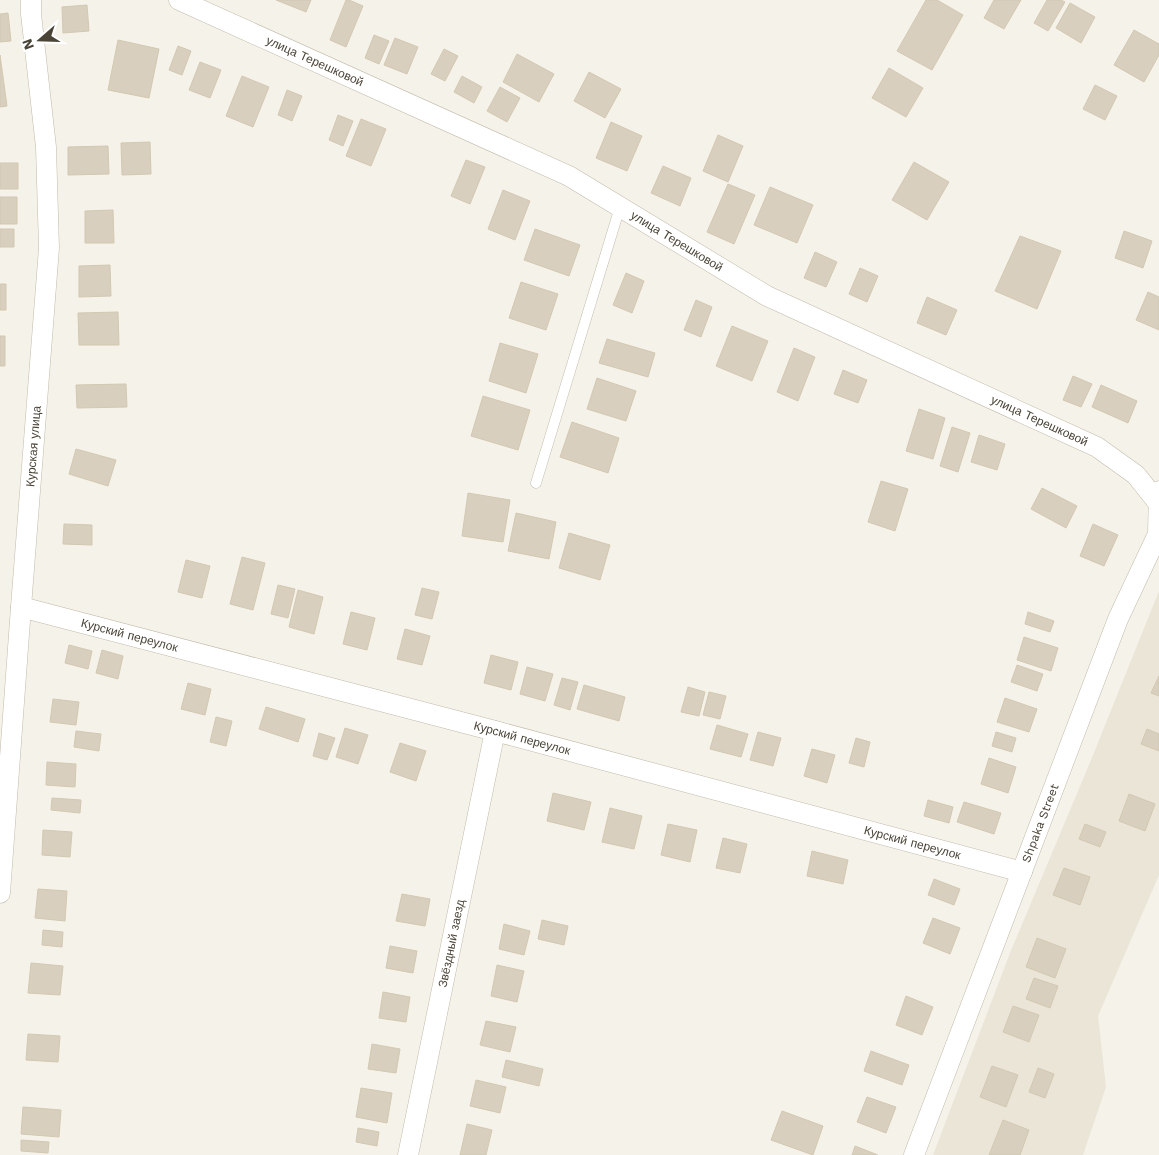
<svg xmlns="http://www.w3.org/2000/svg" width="1159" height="1155" viewBox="0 0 1159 1155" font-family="'Work Sans',sans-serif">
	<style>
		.residential { fill: #eae5d7 }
		.building { fill: #d8cfbe; stroke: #d3c8b1 }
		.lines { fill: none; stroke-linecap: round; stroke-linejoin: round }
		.lane-casing { stroke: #c2bbab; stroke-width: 11 }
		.street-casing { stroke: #c2bbab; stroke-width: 21 }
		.lane { stroke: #fff; stroke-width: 10 }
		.street { stroke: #fff; stroke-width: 20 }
		.labels { text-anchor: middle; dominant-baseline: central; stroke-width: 4; stroke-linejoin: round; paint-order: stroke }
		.street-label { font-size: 12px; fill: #4a4437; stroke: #fff }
	</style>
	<rect width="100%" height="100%" fill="#f5f2e9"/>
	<path class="residential" d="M1159,591V875L1098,1016L1106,1087L1083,1155H933L1010,953L1091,760Z"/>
	<path class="building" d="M276,0H311L306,12Z
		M346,0H349L363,6L346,47L330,40Z
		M926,0H937L963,15L932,70L897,51Z
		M994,0H1021L1004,29L984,18Z
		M1047,0H1061L1065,2L1048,31L1034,23Z
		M1070,3L1095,17L1081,43L1056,28Z
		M87,5L89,31L63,33L62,7Z
		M8,13L11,41L0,42V14Z
		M1134,30L1159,44V55L1144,82L1114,65Z
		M374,35L389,41L379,64L365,58Z
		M395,38L418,47L407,74L384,65Z
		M118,40L159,49L149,98L108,90Z
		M178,46L191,51L182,75L169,70Z
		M444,49L458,56L445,81L431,74Z
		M517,54L554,74L539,102L503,82Z
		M0,55L7,106L0,107Z
		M200,62L221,70L210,98L189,90Z
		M889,68L923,88L906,117L872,98Z
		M589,72L621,89L605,118L574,101Z
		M242,76L269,87L253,127L226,116Z
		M462,76L482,87L474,103L454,92Z
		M1095,85L1117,96L1105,120L1083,109Z
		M500,87L520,98L507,122L487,111Z
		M287,90L302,96L292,121L278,115Z
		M338,115L353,121L343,146L329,140Z
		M361,119L386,129L371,166L346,156Z
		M611,122L642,136L627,171L596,158Z
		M718,135L743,146L728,182L703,171Z
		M150,142L151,174L122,175L121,143Z
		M108,146L109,174L68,175V147Z
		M466,160L485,167L470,204L451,196Z
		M914,162L949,182L927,220L892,200Z
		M0,163H18V189H0Z
		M663,166L691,178L680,206L651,193Z
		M728,184L755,195L734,244L707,232Z
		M770,187L813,205L797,243L754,225Z
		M503,190L530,201L515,240L488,229Z
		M0,197H17V224H0Z
		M113,210L114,243H85V211Z
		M0,229H14V247H0Z
		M535,229L580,245L569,276L524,260Z
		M1124,231L1152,241L1143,268L1115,258Z
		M1020,236L1061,251L1037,309L995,291Z
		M815,252L837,262L826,287L804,278Z
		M110,265L111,296L79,297V266Z
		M860,268L878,276L867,302L849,294Z
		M626,273L644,281L632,313L613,305Z
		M521,282L558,294L546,330L509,318Z
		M0,284H6V310H0Z
		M1148,292L1159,297V330L1136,320Z
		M927,297L957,310L946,335L917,323Z
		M696,300L712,307L701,337L684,330Z
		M118,312L119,345H79L78,313Z
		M732,326L768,341L752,381L716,366Z
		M0,336H5V366H0Z
		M607,339L655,353L648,377L599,363Z
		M500,343L538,354L526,393L489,381Z
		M794,348L815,357L798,401L777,392Z
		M843,370L867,380L858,403L834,394Z
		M1073,376L1092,384L1081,407L1063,400Z
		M597,378L636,391L626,421L587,409Z
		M126,384L127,407L77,408L76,385Z
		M1101,385L1137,401L1128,423L1092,407Z
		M483,396L530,410L518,450L471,436Z
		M919,409L945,418L933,459L906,451Z
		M572,422L619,438L608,473L560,457Z
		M952,427L970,433L958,472L940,466Z
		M979,435L1005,444L997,470L971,462Z
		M76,449L116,460L108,486L69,474Z
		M881,481L908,489L895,531L868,522Z
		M1042,488L1077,506L1066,528L1031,509Z
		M468,493L510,500L503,542L462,536Z
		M516,513L556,522L549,559L508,551Z
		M64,524L92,525V545L63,544Z
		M1093,524L1118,535L1104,566L1080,556Z
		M569,533L610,545L600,580L559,568Z
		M242,557L265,563L253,610L230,604Z
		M186,560L210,566L202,598L178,592Z
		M278,585L295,589L288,618L271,614Z
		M422,588L439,592L432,619L415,615Z
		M298,590L323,597L314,634L289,627Z
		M351,612L375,618L367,650L343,644Z
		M1028,612L1054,621L1050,632L1025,624Z
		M405,629L430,636L422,665L397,659Z
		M1024,637L1058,648L1051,671L1017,660Z
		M69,645L92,651L88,669L65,663Z
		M102,650L123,656L118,679L96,673Z
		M491,655L518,662L511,690L484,683Z
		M1017,665L1043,674L1037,691L1011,682Z
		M527,667L553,674L545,701L520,694Z
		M1159,676V696L1151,693Z
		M562,678L578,682L570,710L554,705Z
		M188,683L211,689L205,715L181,709Z
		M584,685L625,697L619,721L577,709Z
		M688,687L705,692L699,716L681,712Z
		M709,692L726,696L720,719L703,715Z
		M1005,698L1037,709L1029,732L997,722Z
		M53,699L79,702L76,725L50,722Z
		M266,707L305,719L298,742L259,729Z
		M216,717L232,721L226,746L210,742Z
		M717,725L748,734L741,757L710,749Z
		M345,728L368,735L358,764L336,757Z
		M1147,729L1159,734V751L1141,744Z
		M76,731L101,734L99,751L74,747Z
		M758,732L781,738L773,766L750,760Z
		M996,732L1016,738L1012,752L992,746Z
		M319,733L335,738L327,760L313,756Z
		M856,738L870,742L864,767L849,763Z
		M400,743L426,751L416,781L390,772Z
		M812,749L835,755L827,783L804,776Z
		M989,758L1016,767L1008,793L981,784Z
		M47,762L76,764L75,787L46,785Z
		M553,793L591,802L584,830L547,821Z
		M1129,794L1155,804L1145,831L1119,821Z
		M52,798L81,800L80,813L51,810Z
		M928,800L953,807L949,823L924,816Z
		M964,802L1001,813L994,834L957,822Z
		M610,808L642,816L634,849L602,842Z
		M668,824L697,830L690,862L661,855Z
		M1085,824L1106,832L1100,847L1079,839Z
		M43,830L72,832L70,857L42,855Z
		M723,838L747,844L740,873L716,868Z
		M812,851L848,860L843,884L807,876Z
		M1064,868L1090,877L1080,905L1053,895Z
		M934,879L960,889L954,905L928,895Z
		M38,889L67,891L65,921L35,918Z
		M402,894L430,899L425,926L396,921Z
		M933,918L960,928L950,954L923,943Z
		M542,920L568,926L564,945L538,939Z
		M504,924L530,931L524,955L499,949Z
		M43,930L63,932L62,947L42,945Z
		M1037,938L1066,949L1055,978L1026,967Z
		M390,946L417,951L413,973L386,968Z
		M31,963L63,966L60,995L28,993Z
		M497,965L524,971L517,1002L491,996Z
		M1034,978L1058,986L1050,1008L1026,999Z
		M383,992L410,997L406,1022L379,1018Z
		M906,996L933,1007L922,1035L896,1025Z
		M1013,1006L1039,1015L1029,1042L1003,1032Z
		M486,1021L516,1027L510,1052L480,1045Z
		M28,1034L60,1036L58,1062L26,1060Z
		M372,1044L400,1049L396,1073L368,1069Z
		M871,1051L909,1065L902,1085L864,1071Z
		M506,1060L543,1069L539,1086L502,1077Z
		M992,1066L1018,1075L1006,1107L980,1097Z
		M1038,1068L1054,1074L1045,1098L1029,1092Z
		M476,1080L506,1087L500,1113L470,1106Z
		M361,1088L392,1093L387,1123L356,1117Z
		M867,1097L896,1107L886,1133L857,1122Z
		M23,1107L61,1110L59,1137L21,1134Z
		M782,1111L823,1126L813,1155L771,1140Z
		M1003,1120L1029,1130L1020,1155H989Z
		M467,1124L492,1130L486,1155H460Z
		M358,1128L379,1132L377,1146L356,1142Z
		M21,1140L49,1142L48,1153L21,1151Z
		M855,1146L878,1155H852Z"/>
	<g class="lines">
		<defs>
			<path id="lane" d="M536,483L620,207"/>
			<g id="street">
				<path id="s1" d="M179,0L569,176L767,296L1097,447L1136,475L1159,504"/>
				<path id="s2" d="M21,607L495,731L1022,872"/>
				<path id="s3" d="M0,893L21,607L49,248L46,147L31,14V0"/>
				<path id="s4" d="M408,1155L495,731"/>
				<path id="s5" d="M914,1155L1118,619L1158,534L1159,491"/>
			</g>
		</defs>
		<use href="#lane" class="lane-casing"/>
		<use href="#street" class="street-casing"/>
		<use href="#lane" class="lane"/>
		<use href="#street" class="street"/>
	</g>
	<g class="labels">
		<g class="street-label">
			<text stroke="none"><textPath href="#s1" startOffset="149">улица Терешковой</textPath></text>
			<text stroke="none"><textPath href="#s1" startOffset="554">улица Терешковой</textPath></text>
			<text stroke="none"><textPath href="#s1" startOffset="959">улица Терешковой</textPath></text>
			<text stroke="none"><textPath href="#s3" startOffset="448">Курская улица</textPath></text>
			<text stroke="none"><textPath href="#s2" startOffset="112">Курский переулок</textPath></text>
			<text stroke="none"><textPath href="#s2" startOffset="518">Курский переулок</textPath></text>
			<text stroke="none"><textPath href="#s5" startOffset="355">Shpaka Street</textPath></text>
			<text stroke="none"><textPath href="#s2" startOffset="922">Курский переулок</textPath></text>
			<text stroke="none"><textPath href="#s4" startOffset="216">Звёздный заезд</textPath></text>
		</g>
	</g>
	<g transform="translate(40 40) rotate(250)" stroke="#ffffff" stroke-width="4" paint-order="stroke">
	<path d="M0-4L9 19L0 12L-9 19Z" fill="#4a4437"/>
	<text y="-8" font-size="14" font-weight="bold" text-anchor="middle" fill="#4a4437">N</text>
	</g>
</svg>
